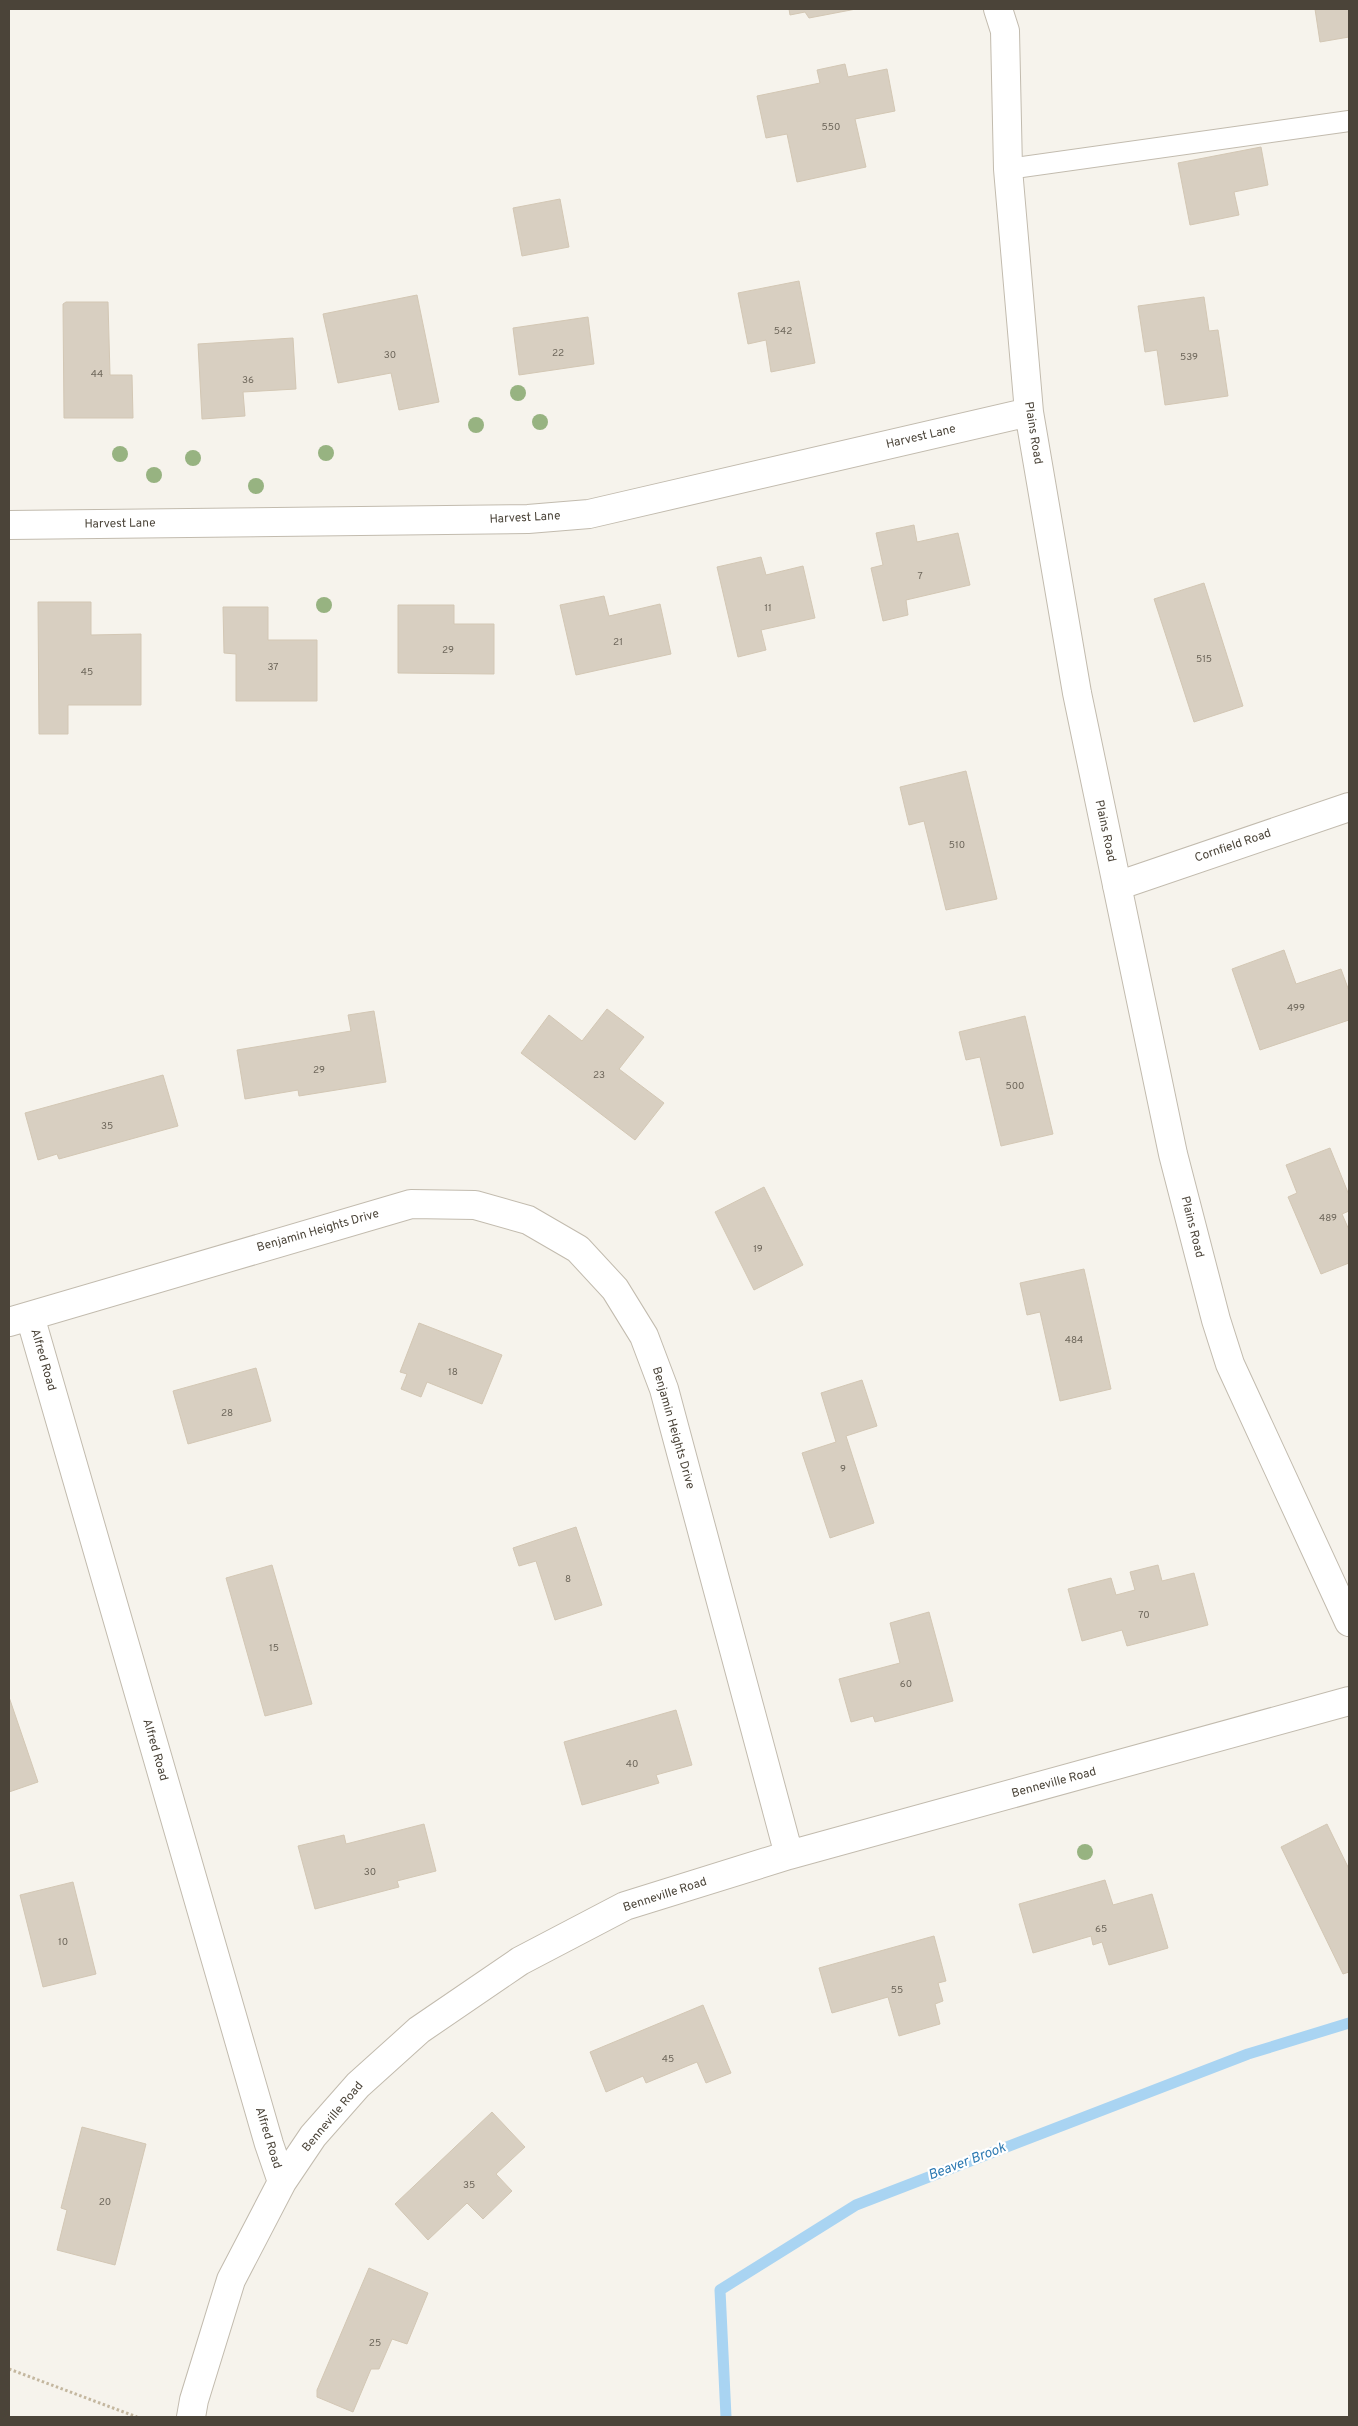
<svg xmlns="http://www.w3.org/2000/svg" width="1358" height="2426" viewBox="0 0 1358 2426" font-family="Overpass,sans-serif">
	<style>
		.lines { fill: none; stroke-linecap: round; stroke-linejoin: round }
		.stream { stroke: #a9d4f2; stroke-width: 11 }
		.building { fill: #d8cfc1; stroke: #d3c7b4 }
		.service-casing { stroke: #c2bbae; stroke-width: 22 }
		.minor-casing { stroke: #c2bbae; stroke-width: 30 }
		.path { stroke: #c4b79f; stroke-width: 3; stroke-dasharray: 2.5 2.5; stroke-linecap: butt }
		.service { stroke: #fff; stroke-width: 20 }
		.minor { stroke: #fff; stroke-width: 28 }
		.tree { fill: #97b381 }
		.labels { text-anchor: middle; dominant-baseline: central; stroke-width: 4.5; stroke-linejoin: round; paint-order: stroke }
		.number-label { font-size: 10px; fill: #6e675b }
		.street-label { font-size: 12px; fill: #4b4439; stroke: #fff }
		.water-label { font-size: 14px; font-style: italic; fill: #2e7ab2; stroke: #fff }
	</style>
	<rect width="100%" height="100%" fill="#f6f3ec"/>
	<g class="lines">
		<path class="stream" d="M726,2417L720,2290L856,2205L1248,2054L1349,2023"/>
	</g>
	<path class="building" d="M789,9H856L809,18L805,12L790,15Z
		M1315,9H1349V37L1320,42Z
		M845,64L848,77L887,69L895,111L855,119L866,167L797,182L787,134L766,138L757,96L820,83L817,70Z
		M1261,147L1268,185L1234,192L1239,215L1190,225L1178,163Z
		M560,199L569,247L522,256L513,208Z
		M799,281L815,363L771,372L766,340L748,344L738,293Z
		M417,295L439,402L399,410L391,373L338,383L323,314Z
		M1204,297L1209,331L1218,330L1228,396L1165,405L1157,350L1145,352L1138,306Z
		M66,302H108L110,375H132L133,418H64L63,304Z
		M588,317L594,364L519,375L513,328Z
		M293,338L296,389L243,392L245,416L202,419L198,344Z
		M914,525L917,542L958,533L970,585L906,600L908,615L883,621L871,568L883,565L876,533Z
		M761,557L766,575L803,566L815,618L761,630L766,650L738,657L717,567Z
		M1204,583L1243,706L1194,722L1154,599Z
		M604,596L609,616L660,604L671,654L576,675L560,605Z
		M38,602H91V635L141,634V705H68V734H39Z
		M398,605H454V624H494V674L398,673Z
		M223,607H268V640H317V701H236V654L224,653Z
		M966,771L997,899L946,910L924,821L909,825L900,787Z
		M1284,950L1296,984L1341,969L1349,991V1020L1260,1050L1232,969Z
		M607,1009L644,1037L619,1069L664,1103L635,1140L521,1053L549,1015L582,1041Z
		M374,1011L386,1082L299,1096L298,1090L245,1099L237,1050L351,1031L348,1015Z
		M1025,1016L1053,1134L1001,1146L980,1057L966,1060L959,1032Z
		M163,1075L178,1126L59,1159L57,1154L38,1160L25,1113Z
		M1330,1148L1349,1195V1211L1342,1214L1349,1230V1263L1321,1274L1288,1197L1297,1193L1286,1165Z
		M764,1187L803,1265L754,1290L715,1212Z
		M1084,1269L1111,1389L1060,1401L1040,1312L1027,1315L1020,1283Z
		M419,1323L502,1355L482,1404L427,1382L421,1397L401,1389L407,1374L400,1372Z
		M256,1368L271,1421L188,1444L173,1391Z
		M862,1380L877,1426L846,1436L874,1523L830,1538L802,1453L836,1442L821,1393Z
		M576,1527L602,1605L555,1620L536,1561L519,1566L513,1548Z
		M272,1565L312,1704L265,1716L226,1578Z
		M1158,1565L1162,1581L1194,1573L1208,1625L1127,1646L1122,1630L1082,1641L1068,1589L1111,1578L1116,1595L1135,1590L1130,1572Z
		M929,1612L953,1701L875,1722L873,1716L851,1722L839,1679L900,1663L890,1623Z
		M9,1697L38,1782L9,1792Z
		M676,1710L692,1765L656,1775L659,1783L582,1805L564,1742Z
		M424,1824L436,1871L397,1881L399,1887L315,1909L298,1846L344,1835L346,1844Z
		M1327,1824L1349,1869V1972L1343,1974L1281,1847Z
		M1105,1880L1113,1905L1152,1894L1168,1948L1109,1965L1102,1942L1093,1945L1091,1936L1033,1953L1019,1904Z
		M73,1882L96,1974L43,1987L20,1895Z
		M934,1936L946,1981L938,1983L943,2001L935,2004L940,2024L899,2036L888,1997L832,2013L819,1968Z
		M703,2005L731,2073L706,2083L697,2062L646,2083L643,2076L606,2092L590,2052Z
		M492,2112L525,2147L496,2174L512,2191L483,2219L467,2203L428,2240L395,2204Z
		M82,2127L146,2144L115,2265L57,2250L67,2210L61,2208Z
		M369,2268L428,2293L407,2344L392,2339L379,2369H371L353,2412L317,2397V2390Z"/>
	<g class="lines">
		<defs>
			<path id="service" d="M1008,169L1349,121"/>
			<path id="minor" d="M998,9L1005,31L1008,169L1029,412L1077,693L1173,1154L1216,1320L1230,1364L1349,1622
				M9,525L528,519L589,514L1029,412
				M1117,886L1349,807
				M30,1316L269,2144L282,2182
				M9,1322L411,1204L475,1205L528,1220L578,1249L615,1289L644,1336L664,1389L789,1855
				M191,2417L194,2400L231,2280L282,2182L313,2136L358,2085L419,2030L520,1961L625,1906L789,1855L1349,1701"/>
		</defs>
		<use href="#service" class="service-casing"/>
		<use href="#minor" class="minor-casing"/>
		<path class="path" d="M9,2369L137,2417"/>
		<use href="#service" class="service"/>
		<use href="#minor" class="minor"/>
	</g>
	<g class="tree">
		<circle cx="518" cy="393" r="8"/>
		<circle cx="540" cy="422" r="8"/>
		<circle cx="476" cy="425" r="8"/>
		<circle cx="326" cy="453" r="8"/>
		<circle cx="120" cy="454" r="8"/>
		<circle cx="193" cy="458" r="8"/>
		<circle cx="154" cy="475" r="8"/>
		<circle cx="256" cy="486" r="8"/>
		<circle cx="324" cy="605" r="8"/>
		<circle cx="1085" cy="1852" r="8"/>
	</g>
	<g class="labels">
		<g class="number-label">
			<text x="831" y="127">550</text>
			<text x="783" y="331">542</text>
			<text x="558" y="353">22</text>
			<text x="390" y="355">30</text>
			<text x="1189" y="357">539</text>
			<text x="97" y="374">44</text>
			<text x="248" y="380">36</text>
			<text x="920" y="576">7</text>
			<text x="768" y="608">11</text>
			<text x="618" y="642">21</text>
			<text x="448" y="650">29</text>
			<text x="1204" y="659">515</text>
			<text x="273" y="667">37</text>
			<text x="87" y="672">45</text>
			<text x="957" y="845">510</text>
			<text x="1296" y="1008">499</text>
			<text x="319" y="1070">29</text>
			<text x="599" y="1075">23</text>
			<text x="1015" y="1086">500</text>
			<text x="107" y="1126">35</text>
			<text x="1328" y="1218">489</text>
			<text x="758" y="1249">19</text>
			<text x="1074" y="1340">484</text>
			<text x="453" y="1372">18</text>
			<text x="227" y="1413">28</text>
			<text x="843" y="1469">9</text>
			<text x="568" y="1579">8</text>
			<text x="1144" y="1615">70</text>
			<text x="274" y="1648">15</text>
			<text x="906" y="1684">60</text>
			<text x="632" y="1764">40</text>
			<text x="370" y="1872">30</text>
			<text x="1101" y="1929">65</text>
			<text x="63" y="1942">10</text>
			<text x="897" y="1990">55</text>
			<text x="668" y="2059">45</text>
			<text x="469" y="2185">35</text>
			<text x="105" y="2202">20</text>
			<text x="375" y="2343">25</text>
		</g>
		<g class="street-label">
			<text transform="translate(1033 433) rotate(81)">Plains Road</text>
			<text transform="translate(921 437) rotate(-13)">Harvest Lane</text>
			<text transform="translate(525 518) rotate(-3)">Harvest Lane</text>
			<text transform="translate(120 524) rotate(-1)">Harvest Lane</text>
			<text transform="translate(1105 831) rotate(78)">Plains Road</text>
			<text transform="translate(1233 846) rotate(-19)">Cornfield Road</text>
			<text transform="translate(1192 1227) rotate(76)">Plains Road</text>
			<text transform="translate(318 1231) rotate(-16)">Benjamin Heights Drive</text>
			<text transform="translate(43 1360) rotate(74)">Alfred Road</text>
			<text transform="translate(673 1428) rotate(74)">Benjamin Heights Drive</text>
			<text transform="translate(155 1750) rotate(74)">Alfred Road</text>
			<text transform="translate(1054 1783) rotate(-15)">Benneville Road</text>
			<text transform="translate(665 1895) rotate(-18)">Benneville Road</text>
			<text transform="translate(333 2117) rotate(-50)">Benneville Road</text>
			<text transform="translate(268 2138) rotate(73)">Alfred Road</text>
		</g>
		<g class="water-label">
			<text transform="translate(967 2162) rotate(-21)">Beaver Brook</text>
		</g>
	</g>
	<rect width="1358" height="2426" fill="none" stroke="#4b4439" stroke-width="20"/>
</svg>
